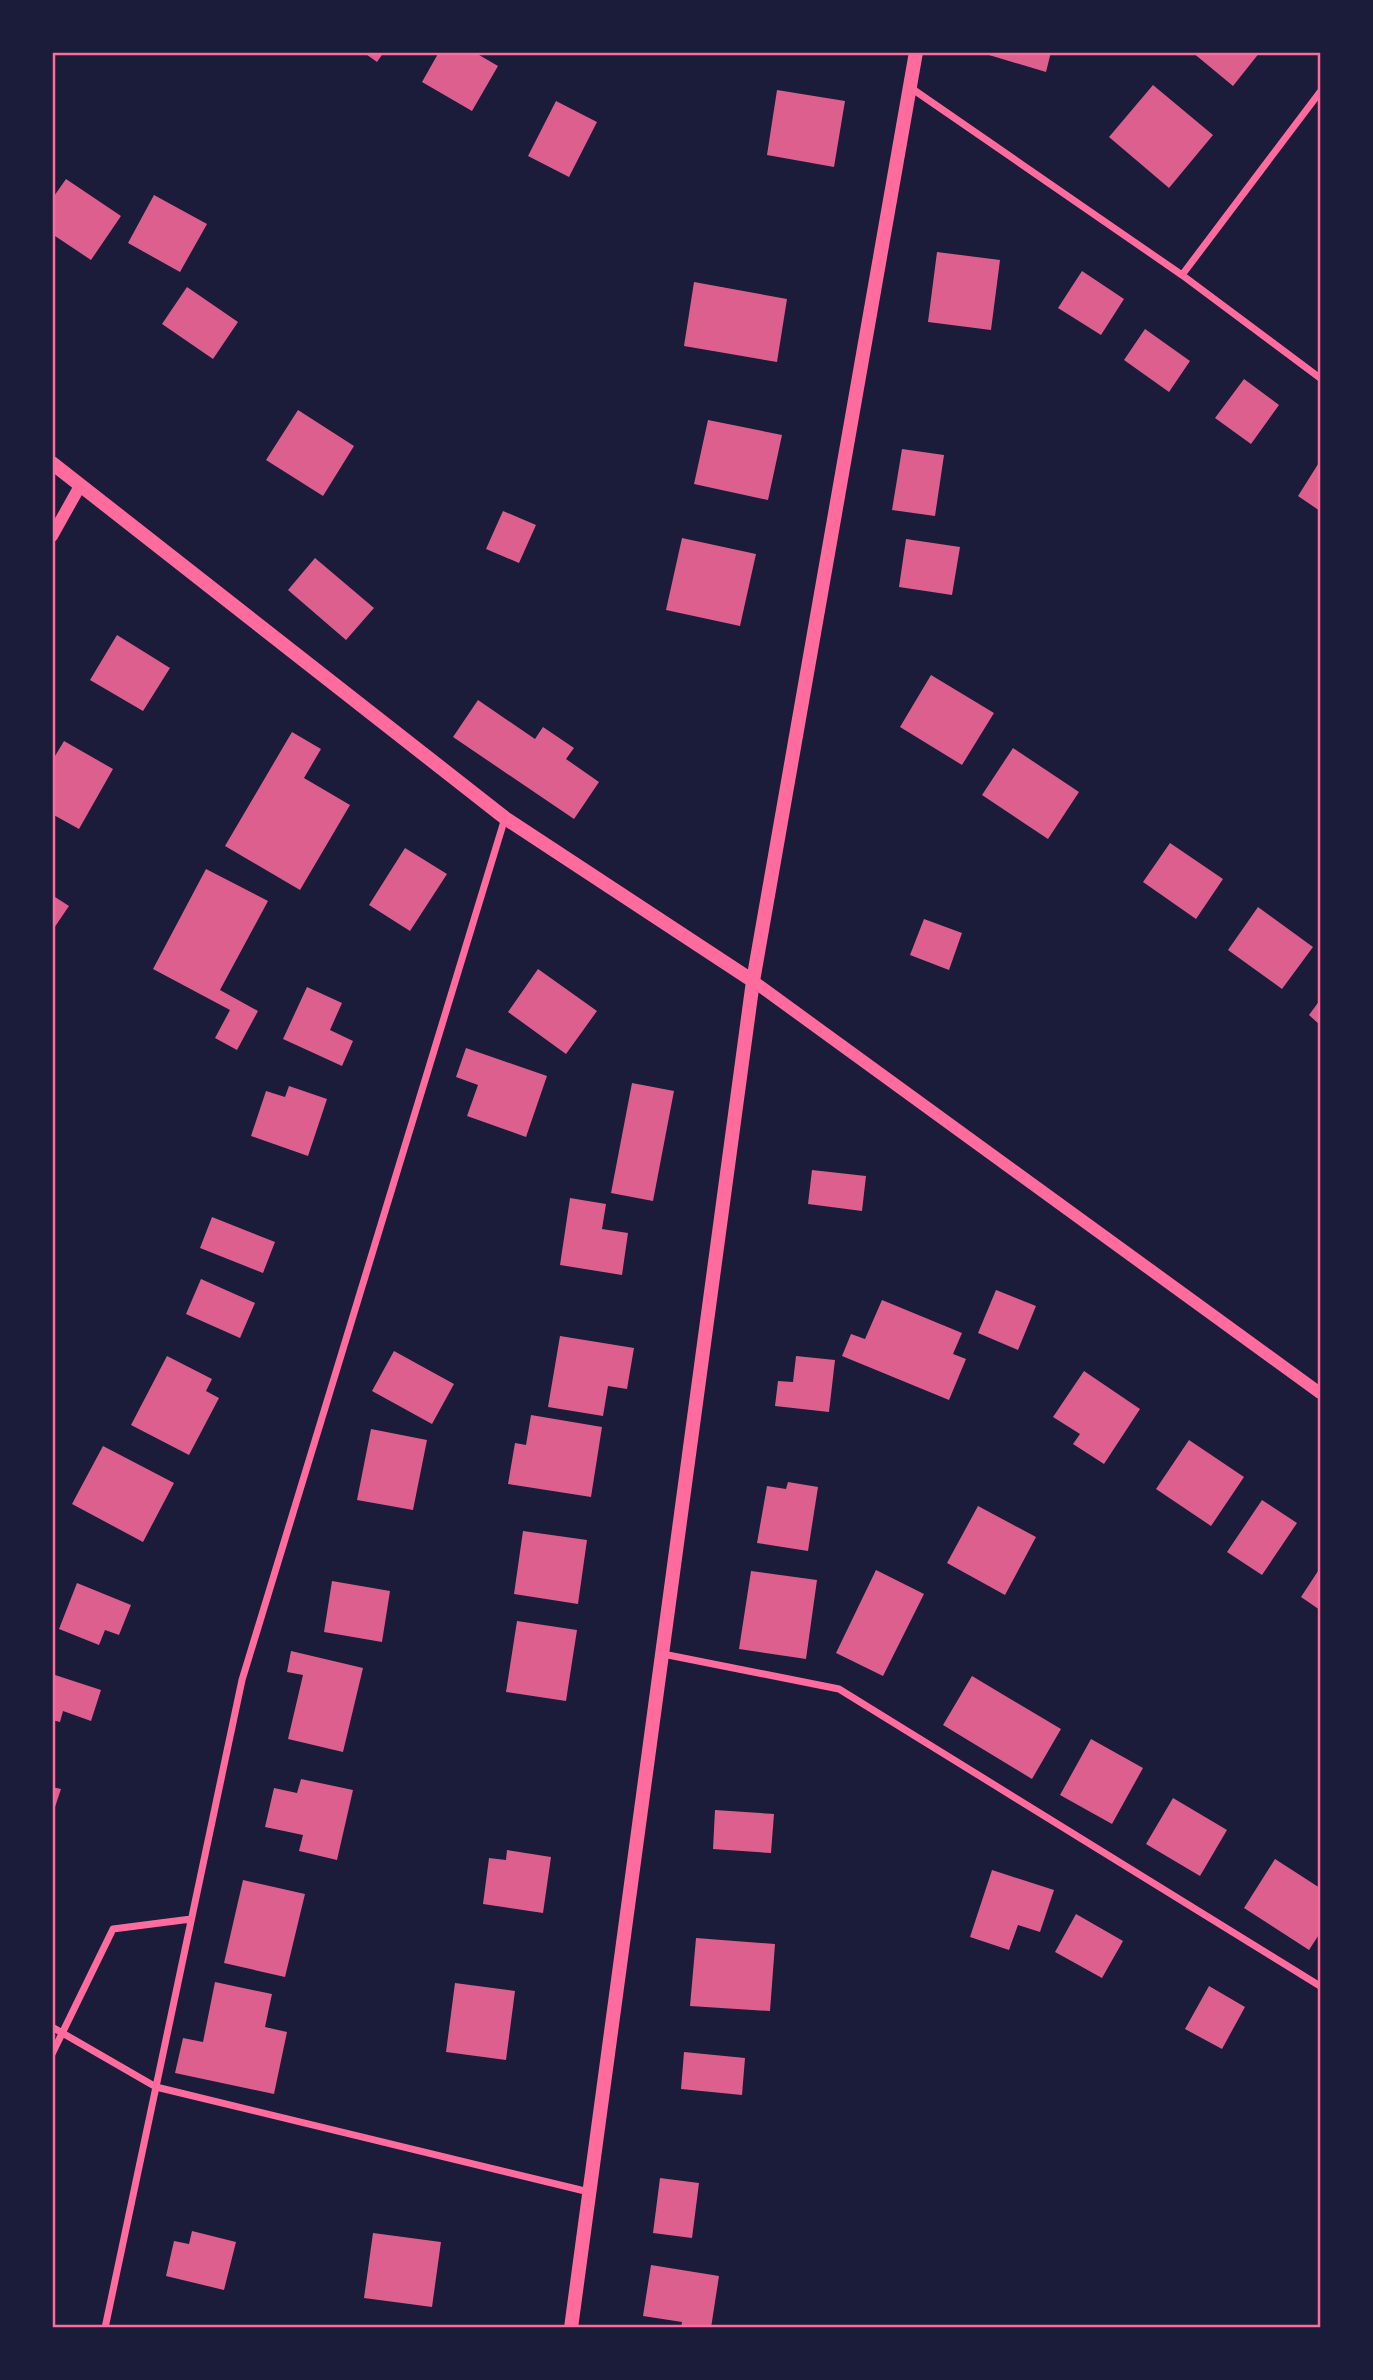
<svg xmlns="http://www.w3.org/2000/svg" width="1373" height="2380" viewBox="0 0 1373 2380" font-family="Lora,serif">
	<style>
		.building { fill: #dd5f8e }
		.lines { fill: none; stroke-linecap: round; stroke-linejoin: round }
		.minor { stroke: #ff6b9d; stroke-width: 7 }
		.tertiary { stroke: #ff6b9d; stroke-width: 12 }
		.secondary { stroke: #ff6b9d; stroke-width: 14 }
		.neatline { fill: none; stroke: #ff6b9d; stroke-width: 2.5 }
	</style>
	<rect width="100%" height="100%" fill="#1b1b3a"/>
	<path class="building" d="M363,52H384L377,62Z
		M439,52H474L498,66L472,111L422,82Z
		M979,52H1051L1046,72Z
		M1192,52H1260L1233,86Z
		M1153,85L1213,135L1169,188L1109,137Z
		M777,90L845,101L834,167L767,155Z
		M556,101L597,122L569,177L528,156Z
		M66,179L121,216L91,260L52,234V199Z
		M154,195L207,224L180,272L128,243Z
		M937,252L1000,260L991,330L928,322Z
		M1082,271L1124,299L1101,335L1058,308Z
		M694,282L787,299L777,362L684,346Z
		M187,287L238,322L213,359L162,324Z
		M1145,329L1190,361L1169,392L1124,360Z
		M1244,379L1279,405L1251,444L1215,418Z
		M298,410L354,446L323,496L266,460Z
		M708,420L782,435L768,500L694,484Z
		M902,449L944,455L935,516L892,510Z
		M1320,461V511L1298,496Z
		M503,511L536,525L519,563L486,549Z
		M682,538L756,554L740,626L666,610Z
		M906,539L960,547L952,595L899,587Z
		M315,558L374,608L346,640L288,590Z
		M117,635L170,668L143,711L90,680Z
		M931,675L994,713L962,765L900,727Z
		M478,700L535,739L543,727L574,748L566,759L599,782L574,819L453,737Z
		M292,732L321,749L304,778L350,805L300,890L225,846Z
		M64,741L113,769L79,829L52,814V761Z
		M1013,748L1079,792L1048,839L982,795Z
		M1170,843L1223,879L1196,919L1143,882Z
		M405,848L447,874L410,931L369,905Z
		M206,869L268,901L220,990L258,1011L237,1050L215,1038L230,1010L153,969Z
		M52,895L69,906L52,931Z
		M1258,907L1313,947L1282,989L1228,950Z
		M924,919L962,933L949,970L910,955Z
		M538,969L597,1011L566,1054L508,1012Z
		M307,987L342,1003L330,1030L353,1041L342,1066L283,1039Z
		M1320,1000V1025L1309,1015Z
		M466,1048L547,1076L526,1137L467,1116L478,1085L456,1077Z
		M632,1083L674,1091L653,1201L611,1193Z
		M289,1086L327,1099L308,1156L251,1136L266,1091L285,1097Z
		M812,1170L866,1176L862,1211L808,1204Z
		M570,1198L606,1204L602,1229L628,1233L622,1275L560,1265Z
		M212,1217L275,1242L263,1273L200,1248Z
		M201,1279L255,1303L240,1338L186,1314Z
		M996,1290L1036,1306L1018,1350L978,1333Z
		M882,1300L962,1333L953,1354L966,1359L949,1400L842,1356L851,1334L865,1339Z
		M560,1336L634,1348L627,1389L608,1386L603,1416L548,1407Z
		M394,1351L454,1384L432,1424L372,1391Z
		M167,1356L212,1379L206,1391L219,1398L189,1455L131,1425Z
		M796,1356L835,1360L829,1412L775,1406L778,1381L793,1382Z
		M1084,1371L1140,1409L1104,1464L1073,1444L1080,1434L1053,1417Z
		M531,1415L602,1427L591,1497L508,1484L515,1443L526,1445Z
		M371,1429L427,1440L413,1510L357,1500Z
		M1189,1440L1244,1477L1211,1526L1156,1489Z
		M103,1446L174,1483L143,1542L72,1504Z
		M788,1482L818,1487L808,1551L757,1543L767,1486L786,1489Z
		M1262,1500L1297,1523L1262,1575L1227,1552Z
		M978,1506L1036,1537L1005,1595L947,1563Z
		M523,1531L587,1540L578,1604L514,1594Z
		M1320,1568V1610L1301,1597Z
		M876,1570L924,1594L883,1676L836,1653Z
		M751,1571L817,1580L806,1659L739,1649Z
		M332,1581L390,1591L382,1642L324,1632Z
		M77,1583L131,1605L119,1635L105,1630L99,1645L59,1629Z
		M517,1621L577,1630L566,1701L506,1692Z
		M291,1651L363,1668L343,1752L288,1739L303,1675L287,1672Z
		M52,1674L101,1690L91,1721L63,1711L60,1722L52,1720Z
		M972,1676L1061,1729L1032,1779L943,1725Z
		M1091,1739L1143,1768L1112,1824L1060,1795Z
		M301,1779L353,1790L337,1860L299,1851L303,1835L265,1827L274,1788L297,1793Z
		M52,1787L61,1789L53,1813H52Z
		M1173,1798L1227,1830L1200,1876L1146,1844Z
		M715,1810L774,1814L771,1853L713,1849Z
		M507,1850L551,1857L543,1913L483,1904L489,1858L506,1860Z
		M1275,1859L1320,1888V1933L1309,1950L1244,1908Z
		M992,1870L1054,1890L1040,1932L1018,1925L1009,1950L970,1937Z
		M243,1880L305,1894L285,1977L224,1963Z
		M1076,1914L1123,1941L1102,1978L1055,1952Z
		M696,1938L775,1944L770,2011L690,2006Z
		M215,1982L272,1994L265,2027L287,2032L274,2094L175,2073L183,2038L203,2042Z
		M455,1983L515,1991L506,2060L446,2052Z
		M1209,1986L1245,2007L1222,2049L1185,2029Z
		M684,2052L745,2058L742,2095L681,2089Z
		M660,2178L699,2183L692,2238L653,2233Z
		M192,2231L236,2242L224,2290L166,2276L174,2241L189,2244Z
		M373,2233L441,2242L432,2307L364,2298Z
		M651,2265L719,2276L711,2328H681L682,2322L643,2316Z"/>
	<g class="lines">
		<path class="minor" d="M911,88L1182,275L1320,378
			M1182,275L1320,92
			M663,1654L839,1689L1320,1986
			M52,2027L156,2087L589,2192
			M52,2054L113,1929L191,1919
			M105,2328L242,1680L505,818"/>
		<path class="tertiary" d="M52,536L80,486
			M753,981L1320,1393"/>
		<path class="secondary" d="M52,463L505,818L753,981
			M571,2328L753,981L916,52"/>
	</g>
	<rect width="1373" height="2380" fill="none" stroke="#1b1b3a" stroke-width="108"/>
	<rect x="54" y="54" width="1265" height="2272" class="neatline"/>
</svg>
